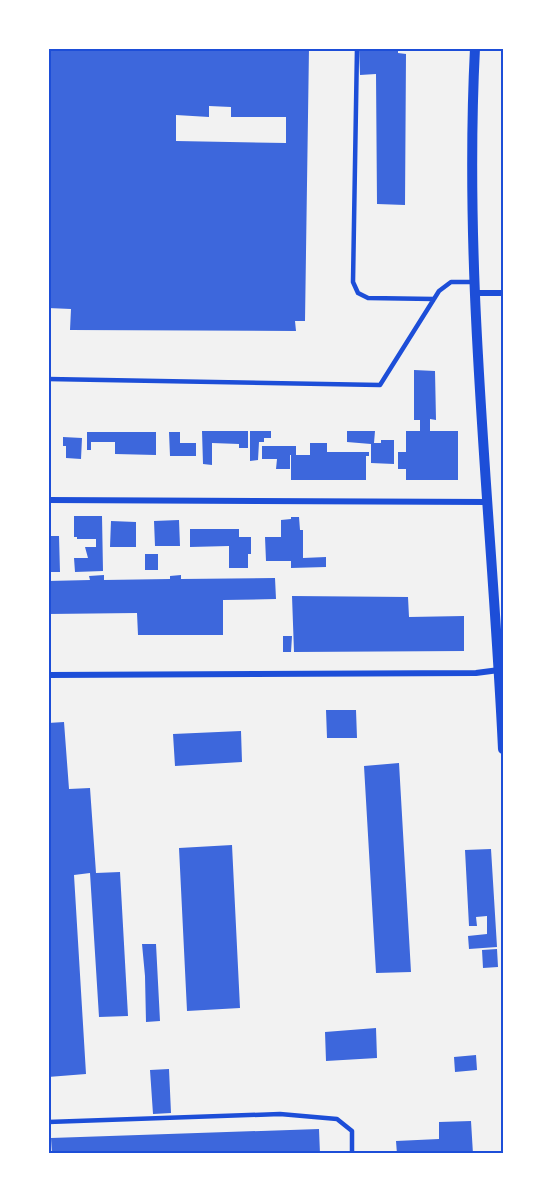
<svg xmlns="http://www.w3.org/2000/svg" width="551" height="1202" viewBox="0 0 551 1202" font-family="Ubuntu,sans-serif">
	<style>
		.building { fill: #3d67dc; fill-rule: evenodd }
		.lines { fill: none; stroke-linecap: round; stroke-linejoin: round }
		.service { stroke: #1d4ed8; stroke-width: 4.5 }
		.minor { stroke: #1d4ed8; stroke-width: 6 }
		.tertiary { stroke: #1d4ed8; stroke-width: 10 }
		.neatline { fill: none; stroke: #1d4ed8; stroke-width: 2 }
	</style>
	<rect width="100%" height="100%" fill="#f2f2f2"/>
	<path class="building" d="M48,48H309L305,321H295L296,331L70,330L71,309L48,308ZM209,106L231,107V117H286V143L176,141V115L209,117Z
		M359,48H398V53L406,54L405,205L377,204L376,74L360,75Z
		M414,370L435,371L436,420L430,419V431H458V480H406V469H398V452H406V431H420V420H414Z
		M202,431H248V448H239V444L212,443V465L203,464Z
		M250,431H271V438H264V442H259L258,460L250,461Z
		M347,431H375L374,443H381V440H394V464L371,463V444L347,442Z
		M87,432H156V455L115,454V442H91V450H87Z
		M169,432H180V443H196V456H170Z
		M63,437L82,438L81,459L66,458V446H63Z
		M310,443H327V452H369V456H366V480H291V455H290V469H276L277,459H262V446H296V455H310Z
		M74,516H102L103,571L75,572L74,558H88L85,547H96V539H77V537H74Z
		M291,517H299L300,530H303V558L326,557V567L291,568V561H266L265,537H281V520L291,519Z
		M179,520L180,546H155L154,521Z
		M111,521L136,522V547H110Z
		M190,529H239V537H251V554H248V568H229V546L190,547Z
		M48,536H59L60,572H48Z
		M145,554H158V570H145Z
		M104,575V580L170,579V576L181,575V579L275,578L276,599L223,600V635H138L137,613L48,614V581L90,580L89,576Z
		M292,596L408,597L409,617L464,616V651L294,652Z
		M283,636H292L291,652H283Z
		M326,710H356L357,738H327Z
		M64,722L69,789L90,788L96,873L120,872L128,1016L99,1017L90,873L74,875L86,1074L48,1077V723Z
		M241,731L242,762L175,766L173,734Z
		M399,763L411,972L376,973L364,766Z
		M232,845L240,1008L187,1011L179,848Z
		M491,849L497,947L469,949L468,936L487,934V916L476,917L477,926H469L465,850Z
		M142,944H156L160,1021L146,1022L145,976Z
		M497,949L498,967L483,968L482,950Z
		M376,1028L377,1058L326,1061L325,1032Z
		M476,1055L477,1070L455,1072L454,1057Z
		M169,1069L171,1113L153,1114L150,1070Z
		M471,1121L473,1154H397L396,1141L439,1139V1122Z
		M319,1129L320,1154H52L51,1138Z"/>
	<g class="lines">
		<path class="service" d="M357,48L353,282L358,293L368,298L434,299
			M48,379L380,385L439,291L451,282H475
			M48,1122L280,1114L337,1119L352,1131V1154"/>
		<path class="minor" d="M475,293H503
			M48,500L488,502
			M48,675L476,673L499,670"/>
		<path class="tertiary" d="M475,48C463,282 492,516 503,749"/>
	</g>
	<rect width="551" height="1202" fill="none" stroke="#ffffff" stroke-width="99"/>
	<rect x="50" y="50" width="452" height="1102" class="neatline"/>
</svg>
